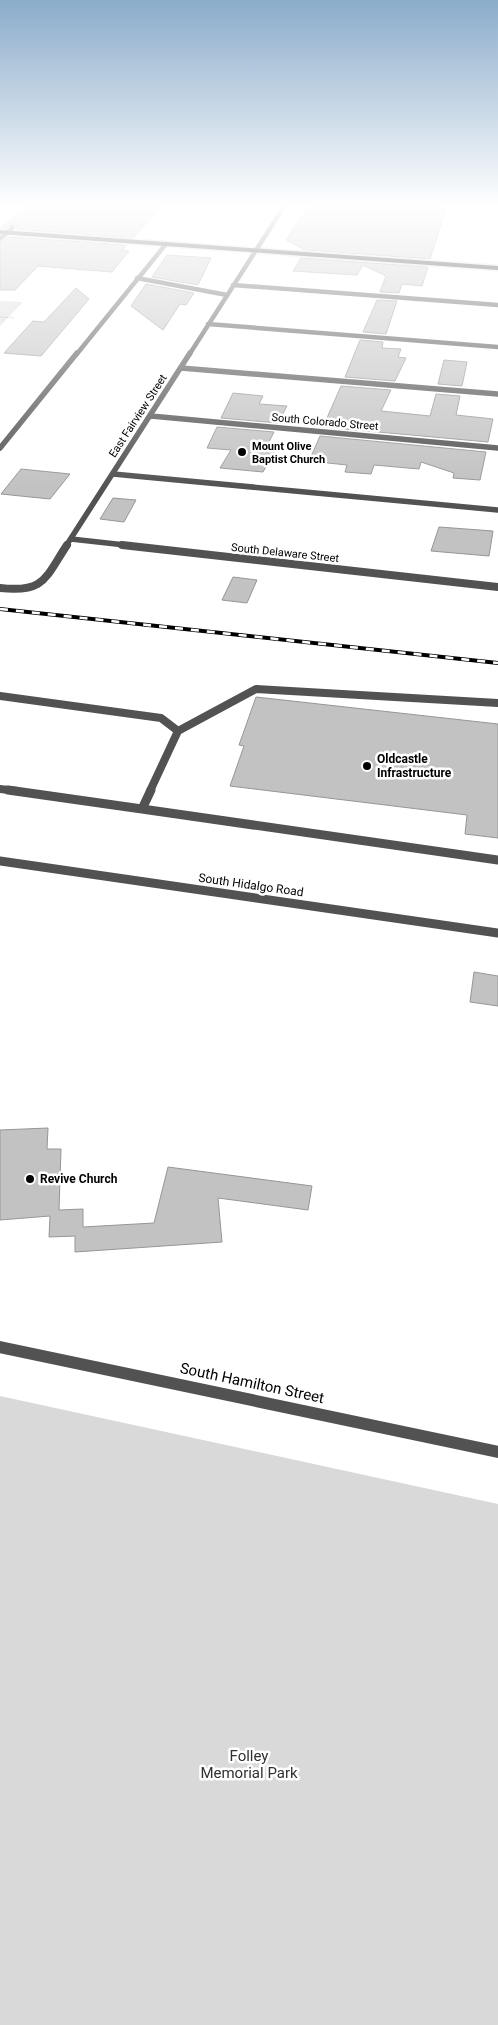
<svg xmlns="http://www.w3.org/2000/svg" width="498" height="2025" viewBox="0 0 498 2025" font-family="Roboto,sans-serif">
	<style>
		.green { fill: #d9d9d9 }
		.building { fill: #c2c2c2; stroke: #969696 }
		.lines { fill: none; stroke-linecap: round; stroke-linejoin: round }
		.primary-casing { stroke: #dbdbdb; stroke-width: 3 }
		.path { stroke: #747474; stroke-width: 1; stroke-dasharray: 0.5 1; stroke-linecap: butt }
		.service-far3 { stroke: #525252; stroke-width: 4.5 }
		.service-far2 { stroke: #525252; stroke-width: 5.5 }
		.service-far1 { stroke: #525252; stroke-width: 8 }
		.service { stroke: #525252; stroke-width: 9 }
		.minor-far3 { stroke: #525252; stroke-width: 4.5 }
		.minor-far2 { stroke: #525252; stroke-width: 5.5 }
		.minor-far1 { stroke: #525252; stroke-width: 8 }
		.minor { stroke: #525252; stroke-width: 9 }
		.tertiary { stroke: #525252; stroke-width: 12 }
		.primary { fill: #000; fill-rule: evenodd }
		.rail-casing { stroke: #000; stroke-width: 4 }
		.rail { stroke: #fff; stroke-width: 2.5; stroke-dasharray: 8; stroke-linecap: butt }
		.poi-dot { fill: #000; stroke: #fff; stroke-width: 2 }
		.labels { text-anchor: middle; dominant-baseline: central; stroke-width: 5; stroke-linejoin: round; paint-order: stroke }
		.far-street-label { font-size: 11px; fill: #000; stroke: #fff }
		.far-poi-label { font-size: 11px; font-weight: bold; fill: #000; stroke: #fff; text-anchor: start }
		.poi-label { font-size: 12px; font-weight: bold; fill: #000; stroke: #fff; text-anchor: start }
		.street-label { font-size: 12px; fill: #000; stroke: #fff }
		.near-street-label { font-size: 15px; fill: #000; stroke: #fff }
		.near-park-label { font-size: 15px; fill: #303030; stroke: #fff }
	</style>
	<rect width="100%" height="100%" fill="#fff"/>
	<path class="green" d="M0,301L23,302L0,326Z
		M0,1396L498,1504V2025H0Z"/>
	<path class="building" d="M36,205H163L133,238L16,229L17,226L14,223L5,229L1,228L26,206Z
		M309,205H416L447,206L430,259L305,250L286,240Z
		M9,237L127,245L122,250L129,251L112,272L38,266L15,290H0V243Z
		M167,255L211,258L198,285L152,277Z
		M301,258L428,267L422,286L402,284L399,293L380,292L386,276L363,265L357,275L293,271Z
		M146,284L194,293L186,305L180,304L163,330L131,306Z
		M76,288L89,299L41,356L4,353L33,321L44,322Z
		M377,300L397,301L386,334L363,332Z
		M360,340L383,342L382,348L401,349L398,357L406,358L395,381L345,377Z
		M444,360L467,362L462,386L438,384Z
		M341,386L391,390L381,411L430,416L436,394L460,396L456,415L493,419L488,442L323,427Z
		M233,393L263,396L259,404L287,406L278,423L221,418Z
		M217,427L274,432L268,444L278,445L263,472L220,468L231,450L207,448Z
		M320,436L486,452L480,480L453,478L454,473L421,462L419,469L374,465L371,474L345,472L347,465L309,461Z
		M21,469L70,474L50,499L1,494Z
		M113,498L136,500L124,522L100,519Z
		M439,527L493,531L489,556L431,551Z
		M233,577L257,580L247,603L222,600Z
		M256,697L498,724V838L465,834L467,815L230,786L244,746L239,745Z
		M474,972L498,976V1006L470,1002Z
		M48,1128L47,1149H61L59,1210L83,1209V1227L154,1223L168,1167L312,1186L308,1210L218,1198L222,1242L75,1252V1236L49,1237L50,1216L0,1220V1130Z"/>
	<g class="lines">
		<defs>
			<path id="primary" d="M0,230L498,266V270L0,234Z"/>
		</defs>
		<use href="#primary" class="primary-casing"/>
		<path class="path" d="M0,317L15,318"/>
		<path class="service-far3" d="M137,278L227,295
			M233,285L498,305"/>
		<path class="service-far2" d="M181,368L498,394
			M113,474L498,510"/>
		<path class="service-far1" d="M0,696L161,718L178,731
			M0,789L17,791
			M150,791L178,731L256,689L498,703"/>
		<path class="service" d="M8,790L142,809
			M151,790L142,809L498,860"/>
		<path class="minor-far3" d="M0,239L13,227
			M208,324L498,347
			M76,355L166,244
			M189,355L285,205"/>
		<path class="minor-far2" d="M151,416L498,448
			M0,448L77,353
			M71,539L134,546
			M66,546L190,353"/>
		<path class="minor-far1" d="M122,545L498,587
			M0,588C45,593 45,578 67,545"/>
		<path class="minor" d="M0,861L498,933"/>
		<path class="tertiary" d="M0,1347L498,1452"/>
		<use href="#primary" class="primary"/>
		<defs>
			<path id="rail" d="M0,609L498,663"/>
		</defs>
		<use href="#rail" class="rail-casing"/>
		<use href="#rail" class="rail"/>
	</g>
	<linearGradient id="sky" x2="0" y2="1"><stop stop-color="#8baccb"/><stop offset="0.42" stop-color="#fff"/><stop offset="1" stop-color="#fff" stop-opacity="0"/></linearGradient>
	<rect width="498" height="488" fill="url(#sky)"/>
	<g class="poi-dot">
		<circle cx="242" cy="452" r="5"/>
		<circle cx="367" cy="766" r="5"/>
		<circle cx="30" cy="1179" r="5"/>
	</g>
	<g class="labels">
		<g class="far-street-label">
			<text transform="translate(138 416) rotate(-57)">East Fairview Street</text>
			<text transform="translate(325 422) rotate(5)">South Colorado Street</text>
			<text transform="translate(285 553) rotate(6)">South Delaware Street</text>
		</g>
		<g class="far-poi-label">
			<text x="252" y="446">Mount Olive<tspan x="252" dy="13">Baptist Church</tspan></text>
		</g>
		<g class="poi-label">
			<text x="377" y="759">Oldcastle<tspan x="377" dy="14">Infrastructure</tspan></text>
			<text x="40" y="1179">Revive Church</text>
		</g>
		<g class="street-label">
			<text transform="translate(251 885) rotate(8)">South Hidalgo Road</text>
		</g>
		<g class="near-street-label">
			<text transform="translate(252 1383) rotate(12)">South Hamilton Street</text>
		</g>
		<g class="near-park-label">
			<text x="249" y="1756">Folley<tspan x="249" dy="17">Memorial Park</tspan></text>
		</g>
	</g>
</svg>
